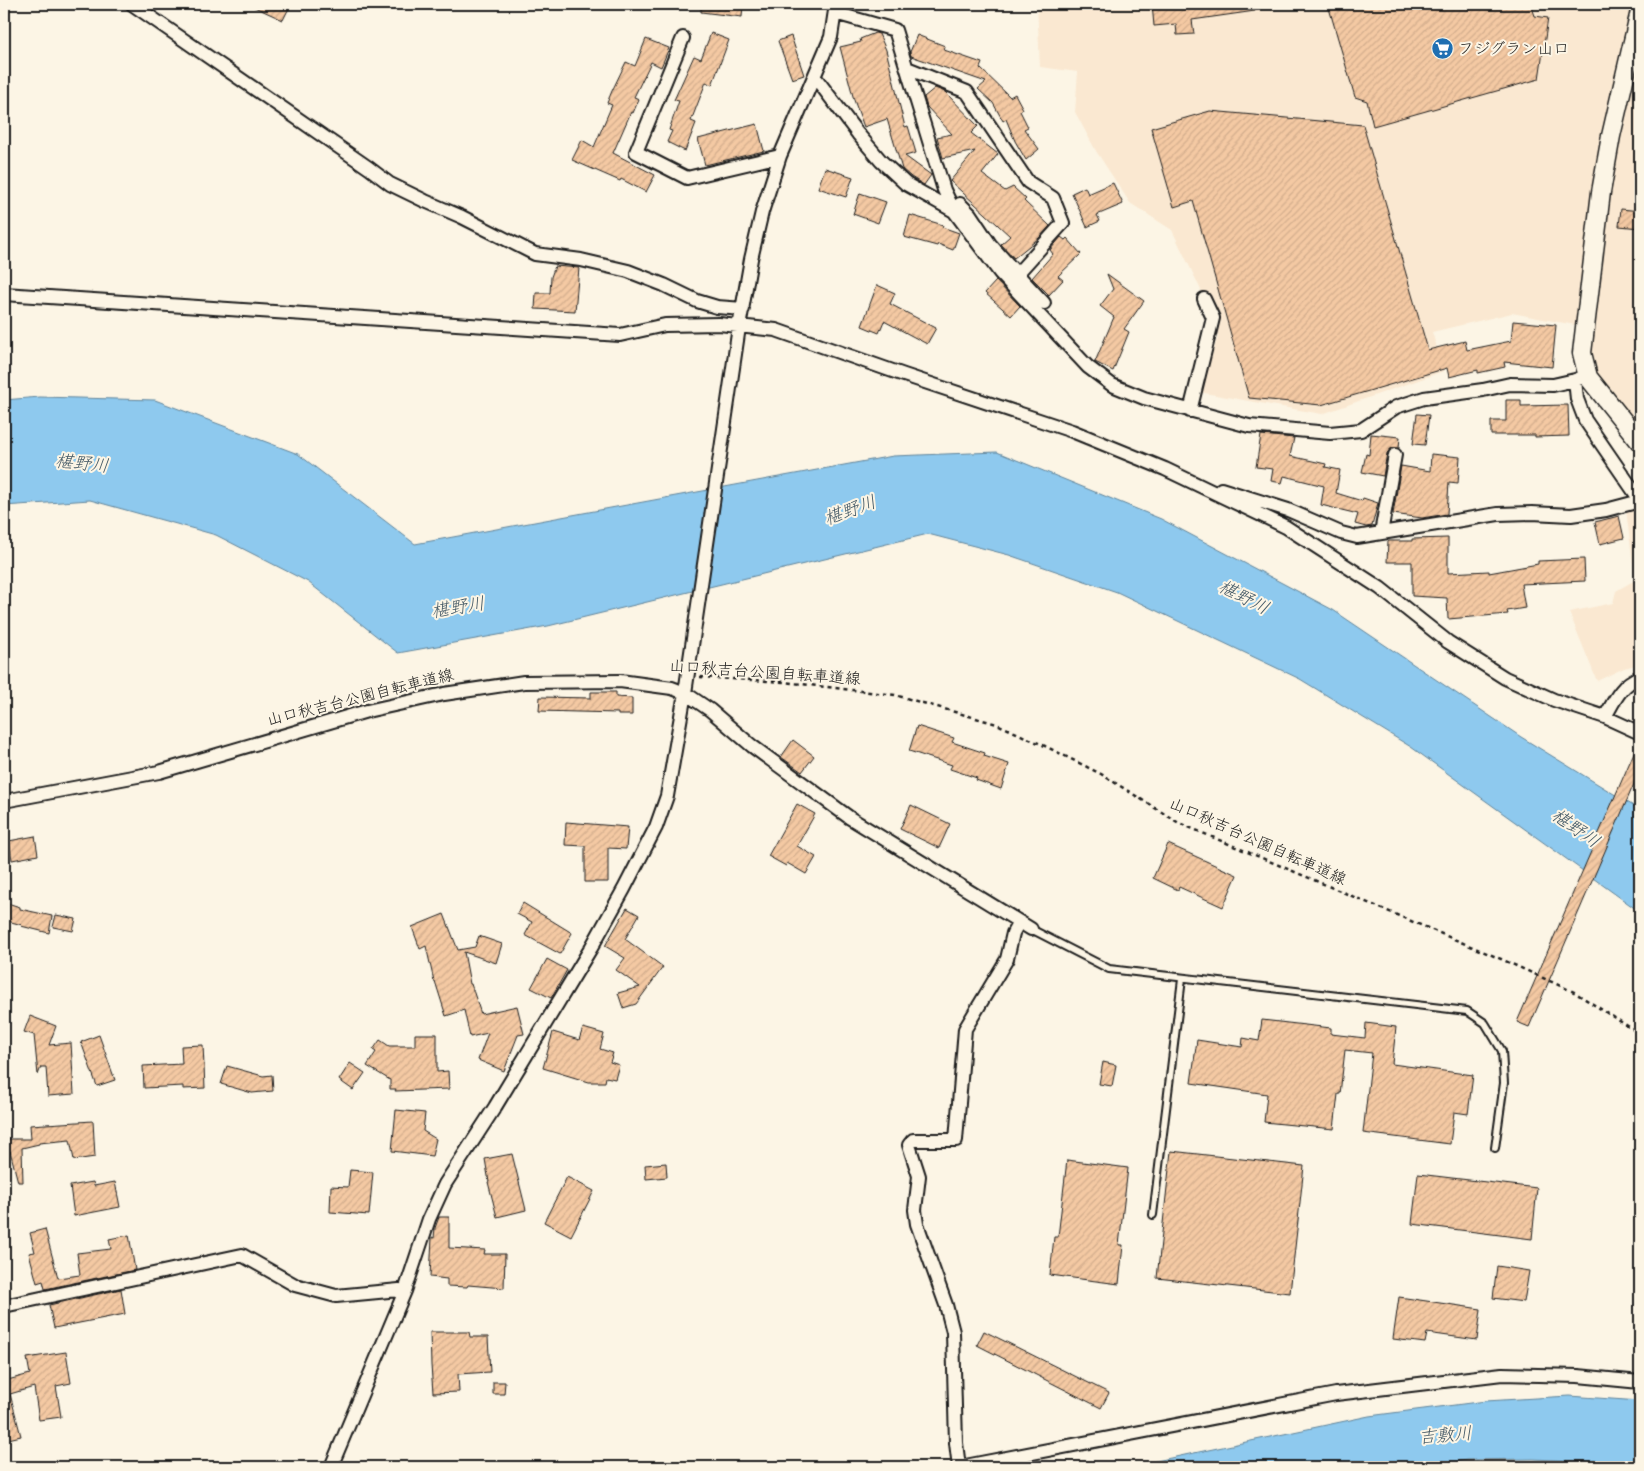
<svg xmlns="http://www.w3.org/2000/svg" width="1644" height="1471" viewBox="0 0 1644 1471" font-family="Sriracha,'Klee One',sans-serif">
	<style>
		.built { fill: #fae8d1 }
		.water { fill: #8ec9ee; stroke: #60849a }
		.building { fill: url(#building-hatch); stroke: #1c1c1c }
		.lines { fill: none; stroke-linecap: round; stroke-linejoin: round }
		.lane-casing { stroke: #1c1c1c; stroke-width: 10 }
		.street-casing { stroke: #1c1c1c; stroke-width: 16 }
		.secondary-casing { stroke: #1c1c1c; stroke-width: 21 }
		.path { stroke: #1c1c1c; stroke-width: 2.5; stroke-dasharray: 4 4; stroke-linecap: butt }
		.lane { stroke: #fcf5e5; stroke-width: 6 }
		.street { stroke: #fcf5e5; stroke-width: 12 }
		.secondary { stroke: #fcf5e5; stroke-width: 18 }
		.labels { text-anchor: middle; dominant-baseline: central; stroke-width: 4; stroke-linejoin: round; paint-order: stroke }
		.poi-label { font-size: 16px; fill: #1c1c1c; stroke: #fcf5e5; text-anchor: start }
		.street-label { font-size: 16px; fill: #1c1c1c; stroke: #fcf5e5 }
		.water-label { font-size: 18px; font-style: italic; fill: #445966; stroke: #fcf5e5 }
	</style>
	<defs>
		<pattern id="building-hatch" width="6" height="6" patternUnits="userSpaceOnUse" patternTransform="scale(1.25)"><rect width="6" height="6" fill="#f4c9a3"/><path d="M-1 1l2-2M0 6l6-6M5 7l2-2" fill="none" stroke="#d1ac8c"/></pattern>
	</defs>
	<rect width="100%" height="100%" fill="#fcf5e5"/>
	<filter id="ink" filterUnits="userSpaceOnUse"><feTurbulence type="fractalNoise" baseFrequency=".02" numOctaves="2"/><feDisplacementMap in="SourceGraphic" scale="10" xChannelSelector="R" yChannelSelector="G"/><feConvolveMatrix kernelMatrix="1 2 1 2 8 2 1 2 1" color-interpolation-filters="sRGB"/></filter>
	<g filter="url(#ink)">
		<path class="built" d="M1037,4H1640V428L1598,379L1592,366L1589,348L1591,328L1512,313L1432,332L1444,371L1322,414L1199,392L1218,337L1214,317L1172,230L1130,203L1096,151L1075,112L1078,72L1040,67Z
			M1640,503V664L1624,668L1597,681L1569,612L1613,603L1616,591L1635,580L1626,510Z"/>
		<path class="water" d="M40,397L155,400L298,454L415,544L893,456L997,452L1161,519L1333,610L1521,737L1640,810V912L1411,747L1300,679L1117,592L1009,555L928,534L548,626L398,653L308,582L216,535L90,500L4,506V400Z
			M1569,1396L1640,1401V1464L1533,1459L1467,1460L1419,1467H1128L1369,1416L1486,1401Z"/>
		<path class="building" d="M248,4H281L289,8L283,20Z
			M701,4H743L742,17L701,12Z
			M1152,4H1255V11L1192,20L1194,34L1177,35L1176,24L1154,26Z
			M1342,4H1531L1535,16L1548,18L1539,79L1373,126L1367,101L1355,97L1329,8Z
			M711,33L729,40L712,85L706,82L691,121L696,123L685,151L667,142L672,131L669,130L679,101L674,100L694,56L701,59Z
			M875,33L879,34L886,50L905,127L908,126L916,153L905,156L931,175L924,185L911,177L902,169L887,119L864,127L854,100L840,47L861,42L860,39Z
			M917,35L945,46L944,50L982,63L980,68L1010,97L1015,94L1023,109L1020,111L1028,127L1024,129L1039,149L1026,160L1015,141L1006,119L1003,121L993,103L978,89L986,82L911,56L910,52Z
			M791,36L804,75L792,79L778,41Z
			M646,39L669,48L661,67L651,62L634,97L639,99L633,113L631,112L613,153L655,175L646,192L621,179L620,181L572,160L582,140L594,147L612,105L607,103L612,91L626,62L635,66Z
			M935,88L945,92L978,126L971,133L998,154L982,174L1005,191L1013,187L1026,199L1024,201L1050,226L1039,238L1014,258L1001,244L1010,236L950,181L975,151L943,158L937,137L952,134L927,107L924,97Z
			M1210,111L1363,125L1428,350L1465,341L1467,350L1511,341L1513,321L1556,325L1552,367L1504,362L1505,367L1478,373V370L1449,377L1447,368L1321,405L1249,398L1193,201L1174,207L1151,128Z
			M757,124L764,151L705,165L698,139Z
			M825,168L853,177L846,197L818,188Z
			M1113,183L1123,204L1097,215L1100,221L1087,227L1072,193L1085,187L1088,194Z
			M860,193L886,202L878,223L853,214Z
			M1621,209L1640,211V228L1619,226Z
			M910,215L943,225L942,227L959,233L953,250L938,244L937,246L904,237Z
			M1061,237L1065,240L1067,238L1081,254L1058,276L1063,280L1049,295L1032,278L1053,254L1050,250Z
			M555,266L579,268L575,311L535,309L536,293H550L551,277Z
			M1107,274L1144,301L1124,329L1129,332L1113,371L1095,362L1114,317L1100,306L1113,289Z
			M996,281L1020,306L1011,316L985,293Z
			M877,285L895,293L890,304L936,328L927,344L884,321L879,333L862,326Z
			M1506,400H1521V406L1568,405L1569,436L1535,437V435H1491V421H1506Z
			M1417,414L1429,415L1425,445L1413,444Z
			M1371,434L1400,437L1399,448H1392L1387,453L1383,476L1362,472L1366,454L1369,455Z
			M1261,435L1294,438L1290,456L1326,464L1325,467L1340,470L1336,493L1362,501L1363,498L1378,503L1372,526L1366,527L1355,524L1358,514L1321,505L1324,486L1284,476L1282,483L1271,481L1273,469L1256,467Z
			M1431,454L1460,457L1458,483L1449,482L1447,514L1422,518L1393,514L1401,466L1430,471Z
			M1619,516L1624,538L1600,544L1595,522Z
			M1448,538V573L1489,571V573L1538,564V561L1584,559L1585,581L1521,584L1525,608L1507,611L1508,614L1448,619L1447,598L1412,596V562H1387L1388,541H1412V539Z
			M591,692H616V697L632,698V715H618V713L539,711L540,697L591,698Z
			M917,726L954,738L952,742L985,753L984,756L1009,764L1001,789L976,780L977,778L950,769L952,765L909,751Z
			M793,740L814,756L802,772L781,757Z
			M1639,741H1640V770L1529,1027L1517,1022Z
			M797,804L815,814L797,846L816,857L806,874L787,863L786,866L768,856Z
			M911,805L950,824L939,848L900,829Z
			M566,822L628,827L626,849L608,848V882H585V846L565,845Z
			M35,836L38,855L12,860L9,841Z
			M1168,844L1237,875L1223,907L1179,887L1178,890L1153,878Z
			M4,902L20,907V909L52,916L49,933L21,926L22,925L4,920Z
			M523,903L572,933L560,954L525,935L532,922L517,914Z
			M627,908L639,915L625,939L663,967L636,1004L623,1008L618,993L640,987L616,970L625,958L605,946Z
			M444,914L458,950L475,947L479,936L502,944L496,963L464,952L470,984H471L481,1014L517,1006L524,1034L518,1035L504,1071L478,1060L488,1033L470,1037L464,1010L446,1016L435,981H434L426,946L420,949L412,927Z
			M56,915L76,919L73,931L53,927Z
			M547,959L567,970L551,998L531,988Z
			M30,1016L56,1026L49,1045L71,1043L74,1094L48,1096L46,1067H41L38,1075L34,1035L24,1032Z
			M1262,1020L1331,1028V1034L1365,1038L1366,1023L1396,1027L1392,1064L1473,1075L1468,1114L1454,1112L1450,1144L1363,1133L1372,1053L1345,1050L1340,1094H1338L1334,1129L1264,1122L1267,1094L1191,1083L1197,1040L1242,1047L1243,1038L1259,1041Z
			M583,1028L604,1034L600,1049L613,1053L610,1062L619,1065L615,1079L606,1077L605,1082H589L543,1068L553,1032L579,1040Z
			M415,1034H437V1072L448,1071L449,1089L395,1091L396,1089H390V1080L367,1066L376,1052L373,1050L380,1040L389,1046H415Z
			M99,1035L115,1080L97,1086L81,1042Z
			M203,1045L205,1088L183,1089V1086L144,1088L143,1066L182,1064L181,1046Z
			M1103,1062L1116,1065L1112,1086L1099,1084Z
			M350,1063L365,1073L353,1090L339,1080Z
			M227,1066L263,1076L272,1075L273,1091L252,1093L221,1084Z
			M396,1110L425,1113L423,1131L436,1139L432,1156L392,1151Z
			M93,1121L95,1157L74,1160L70,1140L39,1143V1144L22,1148L23,1182H18L10,1151L4,1152V1139H31L30,1125Z
			M1171,1151L1304,1166L1290,1293L1157,1278Z
			M512,1154L526,1210L497,1217L488,1182H489L485,1159Z
			M1067,1160L1128,1168L1119,1245H1123L1119,1284L1050,1275L1054,1237H1058Z
			M666,1163L667,1177L646,1179L645,1165Z
			M350,1170L373,1172L369,1215L330,1212L331,1186L348,1187Z
			M1418,1174L1537,1188L1532,1239L1412,1224Z
			M567,1177L594,1191L571,1236L544,1222Z
			M93,1182L94,1186L115,1182L120,1207L74,1216L70,1186Z
			M439,1217H449V1248L485,1250L484,1254H505L504,1288L468,1285L467,1287L447,1286V1279L430,1277L432,1237L434,1238L435,1228Z
			M45,1229L58,1278L80,1275L77,1253L111,1249L109,1239L129,1235L135,1270L45,1289L43,1281L37,1283L29,1253L35,1252L30,1233Z
			M1497,1266L1529,1271L1524,1302L1493,1298Z
			M121,1289L125,1314L54,1328L49,1305Z
			M1399,1297L1481,1309L1477,1340L1427,1333L1425,1343L1393,1339Z
			M984,1331L1109,1393L1101,1408L977,1345Z
			M430,1332H469L470,1337H488L490,1372L458,1374L459,1392L433,1393L431,1365Z
			M66,1352L71,1383L56,1386L61,1417L39,1420L34,1387L10,1394L21,1436L4,1440V1381L30,1374L27,1358Z
			M493,1382H505L504,1394H493Z"/>
		<g class="lines">
			<defs>
				<path id="lane" d="M1031,929L1109,969L1467,1011L1485,1023L1502,1051L1504,1083L1495,1148
					M1153,1215L1182,979"/>
				<path id="street" d="M132,4L369,168L390,184L425,201L462,217L535,254L581,260L628,271L664,285L697,301L717,307L743,309
					M835,13L895,30L944,190L954,211L960,204L970,214L990,244L1017,274L1063,223L1053,198L1028,182L967,92L907,68
					M683,38L636,152L687,178L780,156
					M815,77L858,134L881,161L906,184L954,211L1000,273L1088,367L1112,385L1144,398L1249,426L1330,433L1361,430L1396,407L1424,398L1483,390L1510,384L1553,385L1575,380
					M1017,274L1044,303
					M4,294L620,335L665,325L719,324L776,330L904,375L1072,431L1165,469L1286,527L1380,588L1448,642L1505,678L1554,700L1605,717L1640,733
					M1581,378L1575,380L1577,399L1585,420L1640,500
					M1190,411L1213,318L1204,299
					M1221,489L1288,510L1341,533L1357,537L1498,514L1532,513L1571,515L1606,510L1640,501
					M1381,533L1395,455
					M1605,717C1614,701 1621,684 1640,677
					M4,801L159,772L367,711L444,694L524,682L620,681L672,688L685,693L710,710L752,746L850,818L1031,929
					M4,1306L242,1255L295,1285L336,1296L399,1290L405,1291
					M331,1467L405,1291L429,1219L445,1184L495,1107L591,948L624,889L656,827L667,796L685,693L739,327L751,259L762,212L780,156L831,37L836,4
					M959,1467L956,1443L953,1332L946,1305L917,1224L915,1210L919,1176L909,1145L913,1140H956L965,1029L1007,959L1013,933L1019,922
					M960,1467L1336,1394L1502,1374L1578,1376L1640,1382"/>
				<path id="secondary" d="M1640,11L1611,136L1601,192L1582,353L1588,377L1640,442"/>
			</defs>
			<use href="#lane" class="lane-casing"/>
			<use href="#street" class="street-casing"/>
			<use href="#secondary" class="secondary-casing"/>
			<path class="path" d="M700,677L784,682L895,695L997,724L1045,746L1101,774L1179,823L1501,959L1574,992L1640,1034"/>
			<use href="#lane" class="lane"/>
			<use href="#street" class="street"/>
			<use href="#secondary" class="secondary"/>
		</g>
	</g>
	<defs>
		<symbol id="supermarket-disc" viewBox="-11 -11 22 22"><circle r="9.5" fill="#1f6fb2" stroke="#fcf5e5"/><path d="M-6-5.5h2.5l.6 2H6L4.5 2H-2.5L-4.4-4H-6ZM-1.5 3.2a1.3 1.3 0 1 0 .1 0ZM3 3.2a1.3 1.3 0 1 0 .1 0Z" fill="#fff"/></symbol>
	</defs>
	<g fill-rule="evenodd">
		<use href="#supermarket-disc" x="1430" y="36" width="25" height="25"/>
	</g>
	<g class="labels">
		<g class="poi-label">
			<text x="1458" y="48">フジグラン山口</text>
		</g>
		<g class="street-label">
			<text transform="translate(765 672) rotate(4)">山口秋吉台公園自転車道線</text>
			<text transform="translate(360 697) rotate(-14)">山口秋吉台公園自転車道線</text>
			<text transform="translate(1258 841) rotate(24)">山口秋吉台公園自転車道線</text>
		</g>
		<g class="water-label">
			<text transform="translate(82 463) rotate(6)">椹野川</text>
			<text transform="translate(850 510) rotate(-20)">椹野川</text>
			<text transform="translate(1244 597) rotate(27)">椹野川</text>
			<text transform="translate(458 607) rotate(-9)">椹野川</text>
			<text transform="translate(1576 828) rotate(35)">椹野川</text>
			<text transform="translate(1445 1435) rotate(-5)">吉敷川</text>
		</g>
	</g>
	<rect width="1644" height="1471" fill="none" stroke="#fcf5e5" stroke-width="20"/>
	<rect x="10" y="10" width="1624" height="1451" fill="none" stroke="#1c1c1c" stroke-width="2" filter="url(#ink)"/>
</svg>
